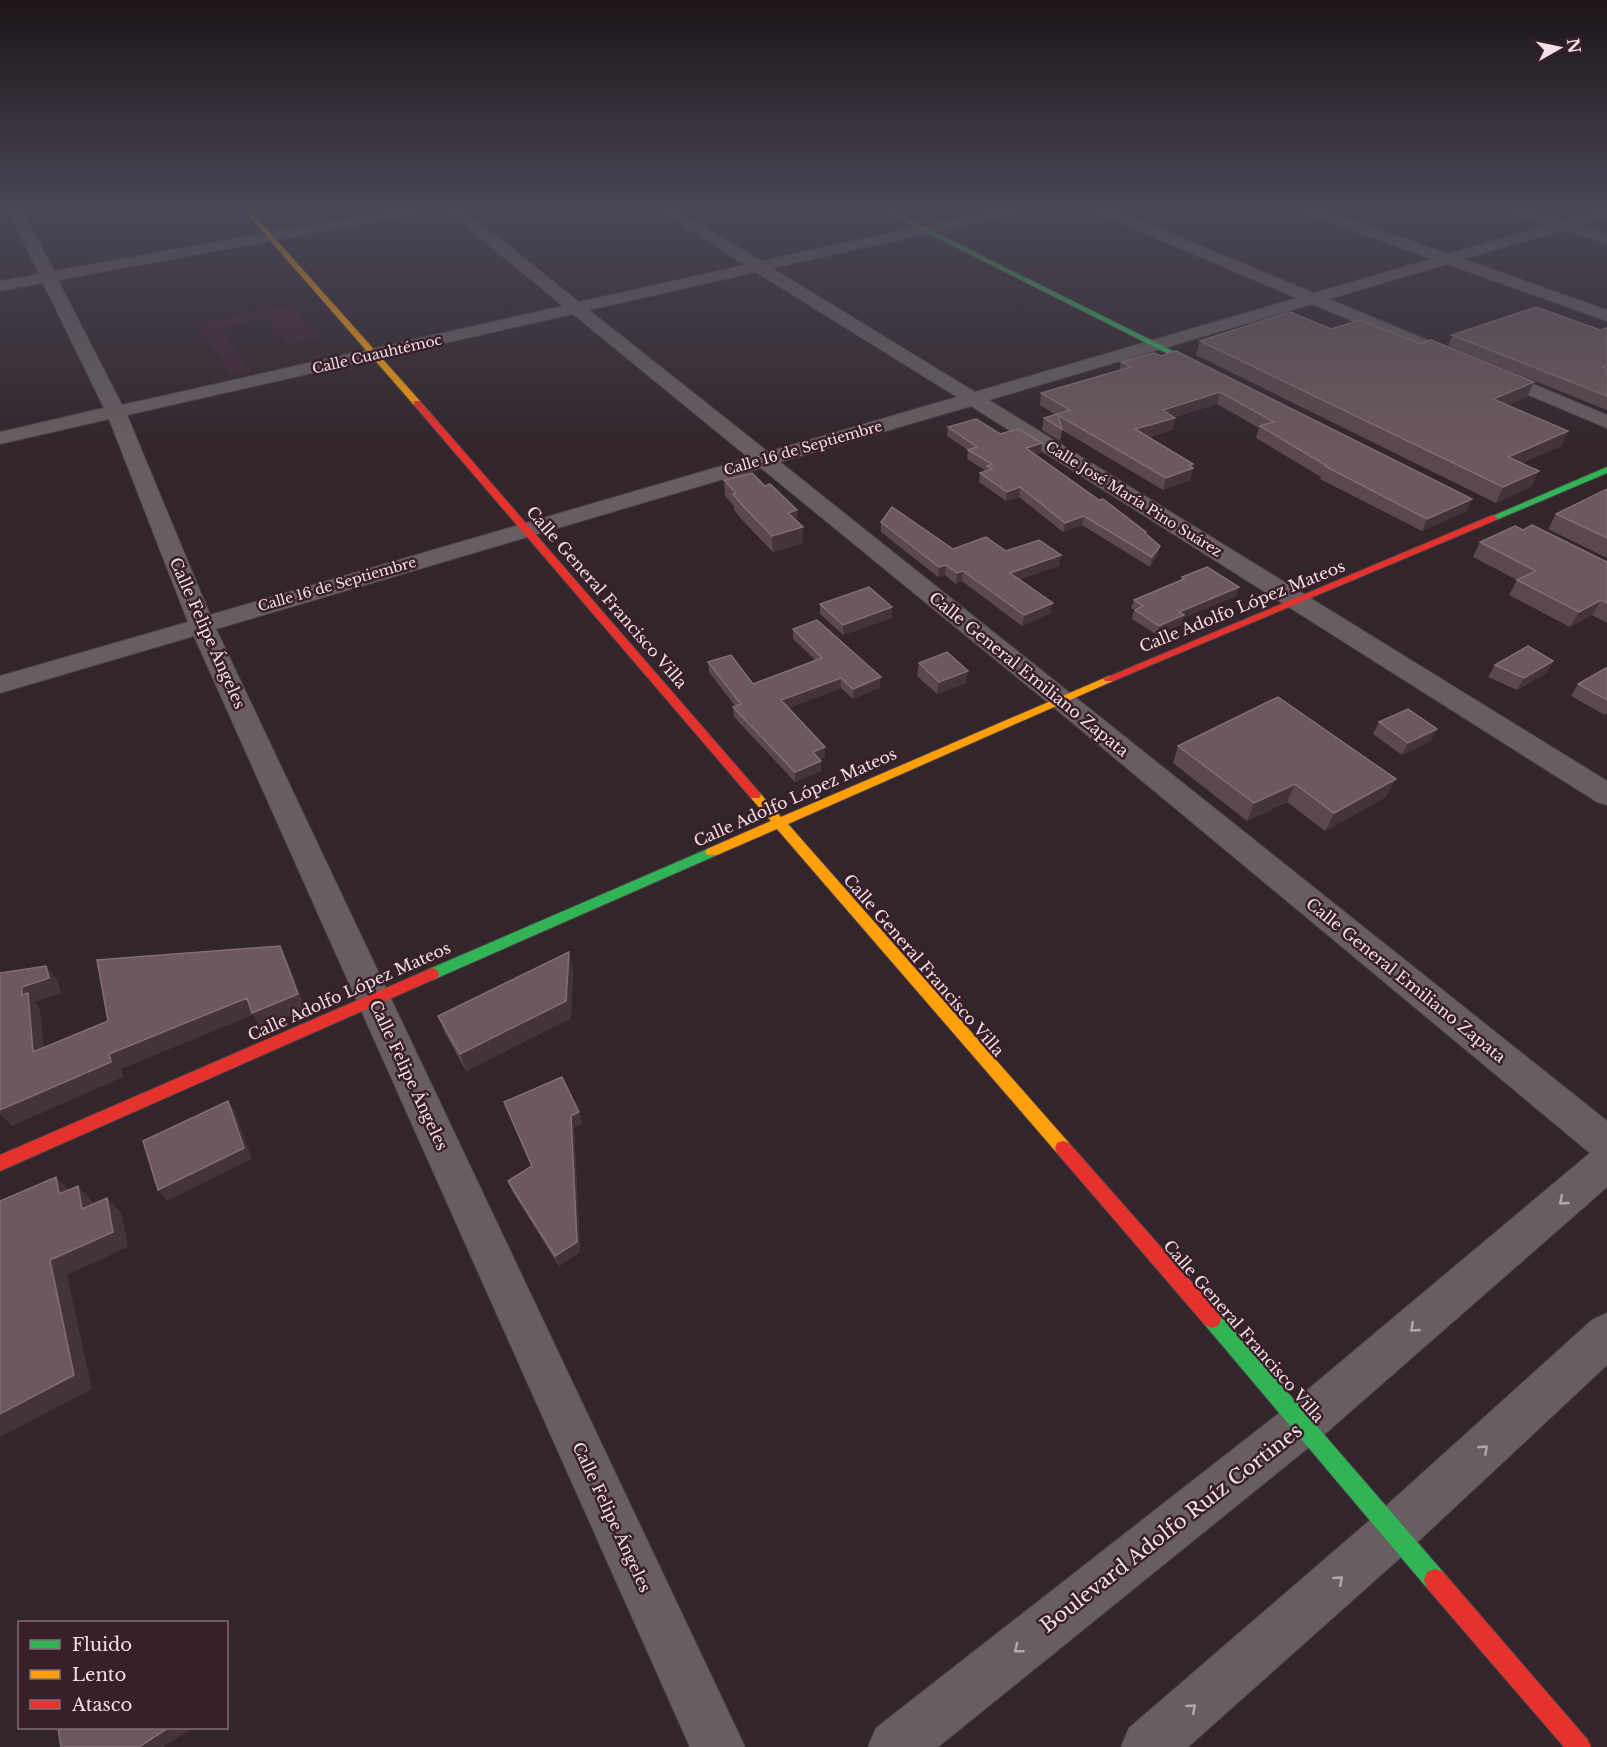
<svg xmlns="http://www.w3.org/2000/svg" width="1607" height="1747" viewBox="0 0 1607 1747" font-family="'Libre Baskerville',serif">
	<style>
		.built { fill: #422533 }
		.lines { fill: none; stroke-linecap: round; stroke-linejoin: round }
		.street-casing { stroke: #4d4146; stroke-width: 2 }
		.fast-casing { stroke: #4d4146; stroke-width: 2 }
		.slow-casing { stroke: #4d4146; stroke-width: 2 }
		.jam-casing { stroke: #4d4146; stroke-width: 2 }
		.street { fill: #685e62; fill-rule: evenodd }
		.fast { fill: #30b455; fill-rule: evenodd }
		.slow { fill: #ff9f0a; fill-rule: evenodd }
		.jam { fill: #e5322d; fill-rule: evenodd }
		.wall { fill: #5b484d }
		.shaded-wall { fill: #443338 }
		.building { fill: #6c585d; stroke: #816e73; stroke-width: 1.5 }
		.oneway { stroke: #b4a6ac }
		.labels { text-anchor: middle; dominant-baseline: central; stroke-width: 5; stroke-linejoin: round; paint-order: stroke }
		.far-street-label { font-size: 14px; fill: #f3e1e8; stroke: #381f2a }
		.street-label { font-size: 16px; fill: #f3e1e8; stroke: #381f2a }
		.near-street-label { font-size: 20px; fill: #f3e1e8; stroke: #381f2a }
	</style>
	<rect width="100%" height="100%" fill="#32252b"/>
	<path class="built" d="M291,305L318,337L288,344L267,318L221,327L251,371L231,375L196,325Z"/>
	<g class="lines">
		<defs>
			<path id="street" d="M6,206H20L54,271L417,206H459L579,302L745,265L653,206H670L761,261L1015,206H1042L1035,210L772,268L975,392L1297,298L1087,209L1085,206H1105L1314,293L1431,259L1293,209L1291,206H1312L1448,254L1547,225L1498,209L1496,206H1518L1563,220L1607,208V217L1578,225L1607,234V244L1563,230L1463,259L1607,310V321L1447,264L1329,299L1607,415V428L1312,304L989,400L1607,781V805L1597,802L971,406L780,462L1607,1121V1187L1319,1439L938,1747H868L876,1728L1287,1407L1590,1153L1051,705L761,468L216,629L745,1747H690L194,636L0,693V676L188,622L109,419L0,444V432L104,408L43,283L0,291V281L39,274ZM445,209L563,306L122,405L58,280ZM756,272L957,397L768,452L589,310ZM573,314L749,458L210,615L127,415Z
				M1607,1313V1365L1410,1549L1188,1747H1121L1129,1728L1376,1515L1592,1320Z"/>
			<path id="fast" d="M874,206H882L1215,372L1208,374Z
				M1607,467V473L1496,520L1488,518Z
				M712,847L717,849L719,852L717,855L437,978L432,980L427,978L425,974L427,970Z
				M1212,1310L1219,1313L1443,1572L1446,1580L1443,1588L1435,1591L1427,1588L1205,1325L1203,1319L1205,1313Z"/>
			<path id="slow" d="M240,206H246L420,401V405H414Z
				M1109,676L1115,679L1113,681L788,824L1069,1143L1071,1148L1069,1153L1063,1155L1057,1153L777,829L717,855H707L705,852L707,849L771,821L751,798L749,795L751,792H759L781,817Z"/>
			<path id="jam" d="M414,401H420L759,792L761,795L759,798H751L414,405Z
				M1493,515L1498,518L1496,520L1113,681H1105L1103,679Z
				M432,968L437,970L439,974L437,978L0,1171V1155Z
				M1063,1141L1069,1143L1219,1313L1221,1319L1219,1325L1212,1328L1205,1325L1057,1153L1055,1148L1057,1143Z
				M1435,1569L1443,1572L1587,1739L1591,1747H1564L1427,1588L1424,1580L1427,1572Z"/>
		</defs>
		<use href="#street" class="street-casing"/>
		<use href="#fast" class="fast-casing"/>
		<use href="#slow" class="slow-casing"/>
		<use href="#jam" class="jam-casing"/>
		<use href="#street" class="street"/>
		<use href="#fast" class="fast"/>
		<use href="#slow" class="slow"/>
		<use href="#jam" class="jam"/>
	</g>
	<path class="wall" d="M1607,328V410L1448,346L1452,335L1600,330Z
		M1331,329L1420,344L1534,382L1527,397L1507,405L1568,431L1561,446L1522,463L1532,486L1496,503L1196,355L1200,341Z
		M1154,353L1472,499L1466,511L1422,531L1320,479L1321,477L1256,438L1259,428L1217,404L1174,417L1175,418L1172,430L1148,437L1193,464L1192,467L1193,468L1190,480L1163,490L1062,430L1060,441L1042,430L1044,418L1056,415L1040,405L1041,393L1120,371L1121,362Z
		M948,427L1000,434L1042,443L1041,453L1034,455L1145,534L1160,546L1157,556L1150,567L1082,525L1063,532L1019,497L1006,501L979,482L980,473L986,471L967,459L968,450L947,436Z
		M724,480L765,486L797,510V522L803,527V543L773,552L744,522L734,510V506L725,496Z
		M1607,489V558L1548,529L1556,514Z
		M881,522L953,549L1006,551L1061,555L1059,566L1020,579L1051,613L1022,626L962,581L956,584L945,575L938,577L881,532Z
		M1523,530L1607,562V623L1592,615L1570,627L1509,595L1517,580L1473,557L1480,542Z
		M1182,577L1236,596L1183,618L1181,624L1157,635L1132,619L1134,610L1131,608L1134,600L1181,581Z
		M820,604L892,607V618L843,635L820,614Z
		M793,629L880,687L853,699L841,688L788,708L825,757L820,759L821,771L795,782L734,717L733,707L735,706L709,672L708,662L753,684L815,660L793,639Z
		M1553,661L1546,673L1517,690L1488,677L1495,665Z
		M919,663L966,683L937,694L917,676Z
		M1607,668V713L1605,715L1571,696L1578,684Z
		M1379,722L1431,741L1402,755L1373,734Z
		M1178,746L1386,797L1325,831L1287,802L1247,821L1173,763Z
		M573,970L571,1018L466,1071L445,1033L438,1016Z
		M504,1102L579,1112L582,1123L574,1127L580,1252L559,1266L512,1191L508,1181L531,1166Z"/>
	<path class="shaded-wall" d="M1534,382L1527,397L1486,414L1493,399Z
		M1220,392L1217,404L1160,422L1163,410Z
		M1175,418L1172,430L1132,441L1135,429Z
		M1568,431L1561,446L1501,472L1508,457Z
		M1042,443L1041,453L1024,458L1026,448Z
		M1193,464L1191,469L1193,468L1190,480L1163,490L1166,478Z
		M1539,471L1532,486L1496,503L1503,487Z
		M1020,487L1019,497L1006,501L1007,492Z
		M1472,499L1466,511L1422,531L1427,519Z
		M797,510V526L788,513Z
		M1084,516L1082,525L1063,532L1065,523Z
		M803,527V543L773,552L772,536Z
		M1160,546L1157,556L1150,567L1152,557Z
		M1061,555L1059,566L1009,583L1010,573Z
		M946,565L945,575L938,577L939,567Z
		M963,571L962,581L956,584L957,573Z
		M1239,587L1236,596L1183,618L1181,624L1157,635L1159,626L1179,612Z
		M1601,600L1592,615L1570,627L1579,612Z
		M1053,603L1051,613L1022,626L1024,615Z
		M892,607V618L843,635V625Z
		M1553,661L1546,673L1517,690L1524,678Z
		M968,671L966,683L937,694L939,682Z
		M881,677L880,687L853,699V689Z
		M841,678V688L782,711L781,700Z
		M1437,729L1431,741L1402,755L1408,743Z
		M825,747V757L813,762V752Z
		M821,761V771L795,782V772Z
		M1396,779L1386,797L1325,831L1334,813Z
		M1295,784L1287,802L1247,821L1254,803Z
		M280,946L288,962L306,1010L261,1028L253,1015L121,1069L123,1077L12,1126L0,1114V1110L109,1054Z
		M569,952L573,970L571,1018L466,1071L460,1054Z
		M46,966L58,981L61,993L35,1002L40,1009L46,1067L33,1052L22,995V987Z
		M228,1101L235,1112L252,1159L167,1201L158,1190Z
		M579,1112L582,1123L574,1127L580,1252L559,1266L555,1256L571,1116Z
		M56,1177L72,1193L59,1194Z
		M78,1186L93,1202L97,1225L82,1209Z
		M107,1198L122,1214L128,1247L67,1275L92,1389L0,1437V1414L50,1260Z
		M168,1728H193L163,1747H139Z"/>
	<path class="building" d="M1536,307L1600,330L1607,328V365L1602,367L1607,369V396L1452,335Z
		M1290,312L1331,329L1360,320L1420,344L1431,340L1534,382L1493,399L1568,431L1508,457L1539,471L1503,487L1200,341Z
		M1176,351L1472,499L1427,519L1325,466H1327L1260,426L1274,422L1220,392L1163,410L1175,418L1135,429L1193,464L1189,465L1193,468L1166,478L1058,415L1062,429L1044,418L1070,410L1041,393L1131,367L1121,362L1154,353L1161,356Z
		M976,419L1000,434L1018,429L1042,443L1026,448L1099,500L1103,499L1146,532L1145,533L1160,546L1152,557L1084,516L1065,523L1020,487L1007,492L980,473L992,469L987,466L992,464L968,450L977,447L948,427Z
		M752,473L765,486L770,484L797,510L788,513L803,527L772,536L743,506L733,494L736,493L724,480Z
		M1607,489V538L1556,514Z
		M892,507L953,549L986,537L1006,551L1039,540L1061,555L1010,573L1053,603L1024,615L963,571L957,573L946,565L939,567L881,522Z
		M1532,525L1607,562V603L1601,600L1579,612L1517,580L1536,571L1480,542L1515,526L1523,530Z
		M1207,567L1239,587L1179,612L1184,615L1159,626L1135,610L1143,606L1134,600L1184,579L1182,577Z
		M869,587L892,607L843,625L820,604Z
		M817,620L881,677L853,689L841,678L781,700L825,747L813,752L821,761L795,772L733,707L741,704L708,662L731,655L753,684L822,658L793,629Z
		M1528,646L1553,661L1524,678L1495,665Z
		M947,652L968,671L939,682L919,663Z
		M1606,668H1607V700L1578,684Z
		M1278,697L1396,779L1334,813L1295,784L1254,803L1178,746Z
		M1408,709L1437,729L1408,743L1379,722Z
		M280,946L298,994L252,1013L247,998L109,1054L111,1062L0,1110V973L46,966L49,978L22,987V995L28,993L33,1052L108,1021L97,960Z
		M569,952L566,1001L460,1054L438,1016Z
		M562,1077L579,1112L571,1116L577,1242L555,1256L508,1181L532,1166L504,1102Z
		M228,1101L244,1148L158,1190L143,1141Z
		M56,1177L59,1194L78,1186L82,1209L107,1198L113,1232L50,1260L74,1375L0,1414V1201Z
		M58,1728H168L139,1747H61Z"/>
	<defs><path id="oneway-chevron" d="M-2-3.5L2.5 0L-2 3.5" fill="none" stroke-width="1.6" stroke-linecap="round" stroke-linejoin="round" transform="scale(1.5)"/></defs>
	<g class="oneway">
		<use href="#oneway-chevron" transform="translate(1563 1201) rotate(139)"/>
		<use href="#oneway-chevron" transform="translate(1414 1328) rotate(139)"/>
		<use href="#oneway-chevron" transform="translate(1484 1449) rotate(-43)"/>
		<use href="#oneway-chevron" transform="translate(1339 1580) rotate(-41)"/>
		<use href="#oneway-chevron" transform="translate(1018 1649) rotate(142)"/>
		<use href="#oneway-chevron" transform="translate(1192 1708) rotate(-41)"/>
	</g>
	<linearGradient id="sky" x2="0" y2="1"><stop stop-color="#1c1418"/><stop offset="0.46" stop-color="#494655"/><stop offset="1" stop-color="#494655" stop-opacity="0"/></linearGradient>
	<rect width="1607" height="451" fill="url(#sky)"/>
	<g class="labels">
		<g class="far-street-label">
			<text transform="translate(377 354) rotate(-13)">Calle Cuauhtémoc</text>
			<text transform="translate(803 448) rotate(-16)">Calle 16 de Septiembre</text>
			<text transform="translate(1134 499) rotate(32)">Calle José María Pino Suárez</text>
			<text transform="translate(337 584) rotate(-16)">Calle 16 de Septiembre</text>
		</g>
		<g class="street-label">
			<text transform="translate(607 597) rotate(49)">Calle General Francisco Villa</text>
			<text transform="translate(1242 606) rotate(-22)">Calle Adolfo López Mateos</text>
			<text transform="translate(208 633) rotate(66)">Calle Felipe Ángeles</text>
			<text transform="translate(1029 674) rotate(39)">Calle General Emiliano Zapata</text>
			<text transform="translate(795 797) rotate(-24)">Calle Adolfo López Mateos</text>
			<text transform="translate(924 965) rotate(49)">Calle General Francisco Villa</text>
			<text transform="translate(1406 980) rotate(39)">Calle General Emiliano Zapata</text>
			<text transform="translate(349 991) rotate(-24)">Calle Adolfo López Mateos</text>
			<text transform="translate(409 1075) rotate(65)">Calle Felipe Ángeles</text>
			<text transform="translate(1244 1331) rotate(49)">Calle General Francisco Villa</text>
			<text transform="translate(612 1517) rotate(65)">Calle Felipe Ángeles</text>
		</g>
		<g class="near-street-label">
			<text transform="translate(1171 1528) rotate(-38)">Boulevard Adolfo Ruíz Cortines</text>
		</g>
	</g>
	<rect x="18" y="1621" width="210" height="108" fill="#381f2a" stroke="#836d76" stroke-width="1.5"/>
	<rect x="30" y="1640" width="30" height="9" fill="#30b455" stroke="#836d76" stroke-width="1.5"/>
	<text x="72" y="1651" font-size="18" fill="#f3e1e8">Fluido</text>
	<rect x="30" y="1670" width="30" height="9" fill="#ff9f0a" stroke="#836d76" stroke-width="1.5"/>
	<text x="72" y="1681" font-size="18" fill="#f3e1e8">Lento</text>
	<rect x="30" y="1700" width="30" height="9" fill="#e5322d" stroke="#836d76" stroke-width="1.5"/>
	<text x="72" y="1711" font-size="18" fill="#f3e1e8">Atasco</text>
	<g transform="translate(1559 48) rotate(81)" stroke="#381f2a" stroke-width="4.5" paint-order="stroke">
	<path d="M0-4.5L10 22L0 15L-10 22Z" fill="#f3e1e8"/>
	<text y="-9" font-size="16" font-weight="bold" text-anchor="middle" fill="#f3e1e8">N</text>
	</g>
</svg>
